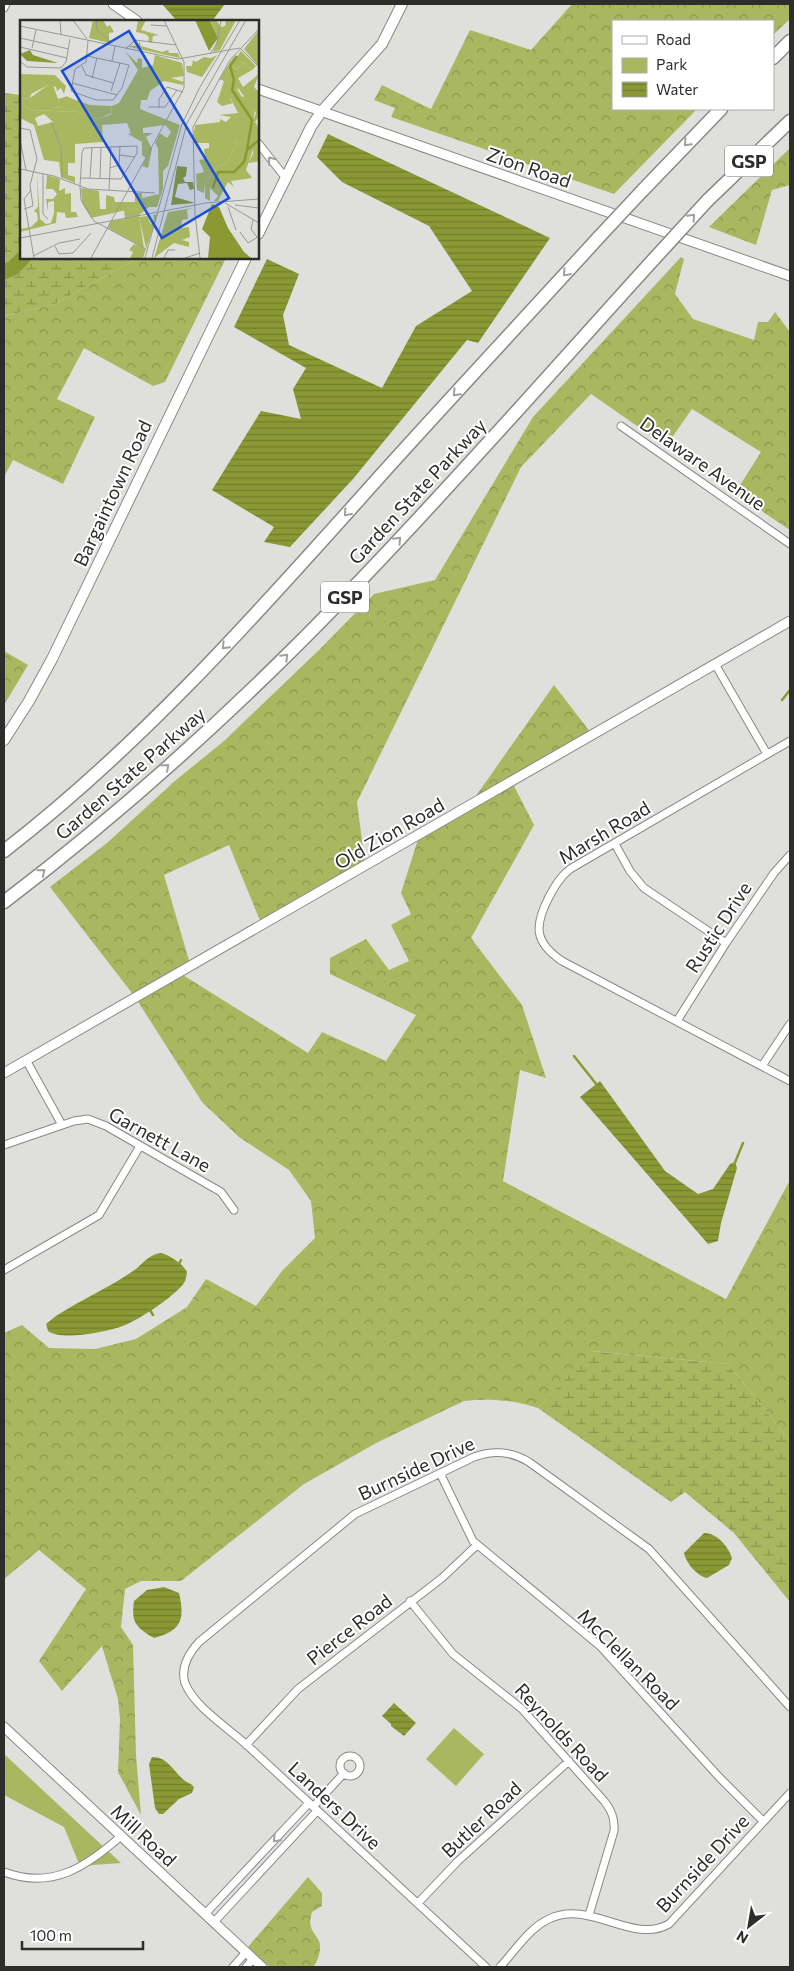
<svg xmlns="http://www.w3.org/2000/svg" width="794" height="1971" viewBox="0 0 794 1971" font-family="Commissioner,sans-serif">
	<style>
		.green { fill: #a9b860 }
		.forest { fill: url(#forest-crowns) }
		.wetland { fill: url(#wetland-marsh) }
		.water { fill: url(#water-rules) }
		.lines { fill: none; stroke-linecap: round; stroke-linejoin: round }
		.stream { stroke: #8a9934; stroke-width: 2.5 }
		.river { stroke: #8a9934; stroke-width: 15 }
		.minor-casing { stroke: #888985; stroke-width: 9 }
		.tertiary-casing { stroke: #888985; stroke-width: 11 }
		.secondary-casing { stroke: #888985; stroke-width: 12 }
		.motorway-casing { stroke: #888985; stroke-width: 15 }
		.minor { stroke: #fff; stroke-width: 7 }
		.tertiary { stroke: #fff; stroke-width: 9 }
		.secondary { stroke: #fff; stroke-width: 10 }
		.motorway { stroke: #fff; stroke-width: 12 }
		.motorway-bridge-casing { stroke: #888985; stroke-width: 15; stroke-linecap: butt }
		.motorway-bridge { stroke: #fff; stroke-width: 12 }
		.oneway { stroke: #a0a0a0 }
		.labels { text-anchor: middle; dominant-baseline: central; stroke-width: 4; stroke-linejoin: round; paint-order: stroke }
		.shield { fill: #fff; stroke: #6c6c6b; stroke-width: 1 }
		.shield-label { font-size: 18px; font-weight: bold; fill: #2d2d2c }
		.street-label { font-size: 19px; fill: #2d2d2c; stroke: #fff }
		.inset-river { fill: none; stroke: #8a9934; stroke-width: 2.5 }
		.inset-road { fill: none; stroke: #989896; stroke-width: 1 }
		.view { fill: #1d4ed8; fill-opacity: 0.15; stroke: #1d4ed8; stroke-width: 2.5 }
		.inset-edge { fill: none; stroke: #2d2d2c; stroke-width: 2.5 }
	</style>
	<defs>
		<pattern id="forest-crowns" width="20" height="18" patternUnits="userSpaceOnUse" patternTransform="scale(1.25)"><rect width="20" height="18" fill="#a9b860"/><path d="M2 6a3 3 0 1 1 6 0M12 15a3 3 0 1 1 6 0" fill="none" stroke="#8a964f"/></pattern>
		<pattern id="wetland-marsh" width="20" height="14" patternUnits="userSpaceOnUse" patternTransform="scale(1.25)"><rect width="20" height="14" fill="#a9b860"/><path d="M1 5h8M5 5V1M11 12h8M15 12V8" fill="none" stroke="#8a964f"/></pattern>
		<pattern id="water-rules" width="6" height="5" patternUnits="userSpaceOnUse" patternTransform="scale(1.25)"><rect width="6" height="5" fill="#8a9934"/><path d="M0 2.5h6" fill="none" stroke="#717d2c"/></pattern>
	</defs>
	<rect width="100%" height="100%" fill="#dfe0dc"/>
	<path class="green" d="M454,1728L484,1754L456,1786L426,1759Z
		M4,1754L121,1863L80,1866L64,1827L4,1795Z"/>
	<path class="forest" d="M572,4H790V19L773,35V21H613V109H697L614,194L391,117L395,108L374,100L382,85L431,109L470,30L531,50Z
		M790,148V185L772,190L756,245L709,227Z
		M681,257L684,259L675,294L693,319L754,340L758,322H768L775,312L790,332V530L735,493L761,452L692,409L666,446L591,394L521,467L357,802L365,863L261,923L229,845L164,875L190,964L178,972L308,1053L322,1032L386,1061L416,1015L330,974V958L366,939L389,970L409,961L391,925L411,914L401,893L420,833L471,803L554,685L591,733L511,780L534,825L471,938L522,1005L546,1078L520,1070L503,1181L726,1299L790,1180V1441L728,1364L592,1351L538,1408C514,1400 490,1398 464,1401L378,1442L304,1484L181,1581H141L125,1589L121,1627L133,1645L136,1755L141,1815L118,1772L120,1719L118,1699L102,1646L62,1691L39,1661L86,1589L39,1550L4,1579V1333L22,1325L49,1348L95,1349L136,1339L187,1307L206,1279L256,1306L282,1271L315,1238L311,1201L289,1170L239,1137L202,1102L135,997L50,887L107,843L176,780L224,741L319,650L374,594L435,580L533,417Z
		M138,258H226L165,382L153,386L84,348L57,399L95,417L63,484L13,460L4,477V316L55,304Z
		M4,651L28,665L4,705Z
		M308,1877L322,1893V1906L312,1912C311,1917 309,1922 311,1927C312,1932 317,1936 319,1941C322,1948 318,1962 313,1967H270L248,1947Z"/>
	<path class="wetland" d="M4,93L21,95V258H138L55,304L4,316Z
		M591,1351L728,1364L790,1441V1602L734,1533L685,1492L671,1502L538,1408Z"/>
	<path class="water" d="M162,4H225L212,21H177Z
		M328,134L550,238L478,343L467,340L353,479L290,547L264,542L274,527L212,490L261,411L301,419L293,389L306,368L234,327L267,259L299,274L283,315L289,345L382,388L416,326L472,291L429,226L342,182L317,157Z
		M600,1081L665,1171L698,1194L713,1189L730,1164L735,1162L737,1168L721,1223L718,1241L708,1244L580,1097Z
		M161,1253C171,1256 183,1264 187,1272C186,1277 186,1280 184,1283C174,1297 136,1322 120,1327C104,1332 61,1341 48,1331L46,1324L56,1316C82,1299 111,1287 136,1269C144,1262 150,1254 161,1253Z
		M704,1533C716,1532 729,1547 732,1558L729,1565L707,1578C697,1576 686,1563 684,1553Z
		M164,1587L179,1593C185,1619 182,1631 154,1638C136,1627 131,1623 134,1601L147,1590Z
		M394,1703L416,1723L404,1736L391,1726V1724L382,1716Z
		M152,1757C168,1757 173,1771 184,1780C187,1783 191,1783 194,1787L192,1793L179,1799L163,1814H159L155,1808L149,1764Z"/>
	<g class="lines">
		<path class="stream" d="M782,700L790,690
			M574,1056L597,1085
			M734,1165L743,1143
			M179,1264L181,1260
			M150,1310L153,1315"/>
		<path class="river" d="M4,272L13,268L23,258"/>
		<defs>
			<path id="minor" d="M4,8L6,4
				M258,143L285,177
				M621,426L790,544
				M715,664L767,754
				M790,741L570,869C560,877 555,886 549,897C534,926 534,942 562,961L790,1081
				M615,844L630,871L644,888L726,943
				M677,1021L726,943L774,873L790,855
				M26,1060L62,1125
				M762,1066L790,1024
				M4,1145L74,1121L88,1119L106,1126L221,1192L234,1210
				M4,1270L99,1215L140,1146
				M440,1473L473,1541L600,1646L719,1777L763,1821
				M410,1601L453,1654L522,1709L605,1802C612,1811 615,1819 614,1831L589,1915
				M246,1745L298,1689L442,1578L477,1545
				M340 1766a10 10 0 1 1 20 0a10 10 0 1 1-20 0Z
				M313,1807L344,1773
				M4,1872C52,1890 86,1867 121,1836
				M418,1903L458,1861L569,1761
				M205,1914L309,1803
				M214,1922L317,1811
				M233,1967L246,1952
				M246,1967L253,1959
				M486,1967C407,1893 328,1820 249,1747C230,1729 194,1707 185,1683C180,1667 189,1653 199,1642L355,1514L474,1457C494,1450 511,1451 529,1462L649,1549L790,1707
				M500,1967C514,1952 529,1928 549,1919C590,1899 632,1945 669,1924L790,1793"/>
			<path id="tertiary" d="M113,4L137,21
				M258,89L790,276
				M4,1073L790,621
				M4,1727L262,1967"/>
			<path id="secondary" d="M258,234L311,127L321,112L382,44L402,4
				M4,740L29,701L52,659L246,258"/>
			<path id="motorway" d="M773,58L790,41
				M642,191L721,109
				M707,201L790,121
				M4,851C145,742 263,607 381,475C453,395 526,317 599,237
				M4,902C129,807 247,699 356,585C458,479 555,368 654,259"/>
		</defs>
		<use href="#minor" class="minor-casing"/>
		<use href="#tertiary" class="tertiary-casing"/>
		<use href="#secondary" class="secondary-casing"/>
		<use href="#motorway" class="motorway-casing"/>
		<use href="#minor" class="minor"/>
		<use href="#tertiary" class="tertiary"/>
		<use href="#secondary" class="secondary"/>
		<use href="#motorway" class="motorway"/>
		<defs>
			<path id="motorway-bridge" d="M599,237L642,191
				M654,259L707,201"/>
		</defs>
		<use href="#motorway-bridge" class="motorway-bridge-casing"/>
		<use href="#motorway-bridge" class="motorway-bridge"/>
	</g>
	<defs><path id="oneway-chevron" d="M-2-3.5L2.5 0L-2 3.5" fill="none" stroke-width="1.6" stroke-linecap="round" stroke-linejoin="round" transform="scale(1.25)"/></defs>
	<g class="oneway">
		<use href="#oneway-chevron" transform="translate(687 143) rotate(133)"/>
		<use href="#oneway-chevron" transform="translate(271 160) rotate(-128)"/>
		<use href="#oneway-chevron" transform="translate(692 217) rotate(-47)"/>
		<use href="#oneway-chevron" transform="translate(566 273) rotate(133)"/>
		<use href="#oneway-chevron" transform="translate(456 393) rotate(133)"/>
		<use href="#oneway-chevron" transform="translate(347 513) rotate(131)"/>
		<use href="#oneway-chevron" transform="translate(398 540) rotate(-47)"/>
		<use href="#oneway-chevron" transform="translate(225 646) rotate(134)"/>
		<use href="#oneway-chevron" transform="translate(285 657) rotate(-45)"/>
		<use href="#oneway-chevron" transform="translate(166 767) rotate(-42)"/>
		<use href="#oneway-chevron" transform="translate(42 872) rotate(-39)"/>
		<use href="#oneway-chevron" transform="translate(276 1839) rotate(133)"/>
	</g>
	<g class="labels">
		<g class="shield">
			<rect x="725" y="145.5" width="48" height="31" rx="4"/>
			<rect x="321" y="581.5" width="48" height="31" rx="4"/>
		</g>
		<g class="shield-label">
			<text x="749" y="161">GSP</text>
			<text x="345" y="597">GSP</text>
		</g>
		<g class="street-label">
			<text transform="translate(529 167) rotate(19)">Zion Road</text>
			<text transform="translate(703 463) rotate(35)">Delaware Avenue</text>
			<text transform="translate(417 491) rotate(-47)">Garden State Parkway</text>
			<text transform="translate(112 493) rotate(-65)">Bargaintown Road</text>
			<text transform="translate(130 773) rotate(-41)">Garden State Parkway</text>
			<text transform="translate(604 832) rotate(-31)">Marsh Road</text>
			<text transform="translate(389 833) rotate(-30)">Old Zion Road</text>
			<text transform="translate(718 927) rotate(-57)">Rustic Drive</text>
			<text transform="translate(160 1139) rotate(29)">Garnett Lane</text>
			<text transform="translate(416 1468) rotate(-25)">Burnside Drive</text>
			<text transform="translate(349 1629) rotate(-38)">Pierce Road</text>
			<text transform="translate(629 1659) rotate(45)">McClellan Road</text>
			<text transform="translate(562 1732) rotate(47)">Reynolds Road</text>
			<text transform="translate(335 1805) rotate(43)">Landers Drive</text>
			<text transform="translate(481 1819) rotate(-43)">Butler Road</text>
			<text transform="translate(144 1835) rotate(43)">Mill Road</text>
			<text transform="translate(702 1863) rotate(-47)">Burnside Drive</text>
		</g>
	</g>
	<g transform="translate(20 20)">
		<rect width="239" height="239" fill="#dfe0dc"/>
		<path d="M73,0H83L87,7L90,5L94,12L89,13V23L69,18ZM119,20L121,26L142,32L148,30L149,33H158L160,38L105,26H119Z" fill="#a9b860"/>
		<path d="M118,0H126L121,10L139,15L133,16L132,23L128,22L129,17L125,14L116,12ZM105,31L117,43L118,38L122,39V48L133,45L135,35L162,43L164,56L151,58L164,62L163,65L144,61L130,71L127,80H121L120,89L160,105L148,146L143,151V169L137,187H129L118,196L116,188L71,198L62,183L61,168L79,171L80,189H86V175L94,177L95,182H115V173H122V178L139,174L138,128L135,123L140,113L147,118L151,112L145,105L123,108V113H133L126,117L132,129L128,148L122,146L126,138L122,135V122L108,114L111,113L107,103L82,105L83,122L55,124V143H48V155L55,157V163L41,157L39,142L24,140L14,105L0,98V82L11,90L58,92L79,99L91,94L92,86L99,83L118,50ZM24,94L33,102L18,106L15,98ZM197,35L182,57L167,52L166,46H172L173,40L176,42L184,37L191,38ZM215,35L212,44L216,50L223,42L232,50L218,58L223,67L239,54L234,67L239,72V96L235,102L239,108V141L235,142L228,143L233,134V100L236,93L218,68L210,79L213,83L202,86L197,82L204,61L199,59ZM0,54L35,55L46,66L44,74L41,68L37,71L36,67L28,65L11,74L10,78L0,79ZM46,76L53,79L50,84L42,88L32,87V77H37L39,83ZM218,93V120L207,143L198,146L185,163L184,173L177,170L176,154L184,152L179,140L185,139L184,129L189,128V123H173L175,105L200,102V99L206,102L211,97L199,95ZM17,153L20,199L26,204L31,203L34,193V181L28,182V191L26,179H33L37,174L33,169H26L27,155L40,159L39,171L45,168V174L51,173V192H56L58,197L46,198L45,193L37,192L36,203L0,212V209L11,207L18,200L17,193L14,191L18,187ZM173,188L167,190L168,199L162,200L161,208L169,207L170,217L162,220L169,222V227L154,223L134,238L148,192ZM138,194L123,238H110L113,232L109,230L114,224L126,228L119,197L127,196L131,204L134,201L133,195Z" fill="#a9b860" fill-rule="evenodd"/>
		<path d="M190,0H196L201,7L205,6L206,0H216L200,30L193,32L198,18ZM221,31L236,46L232,50L223,42L216,50L212,44ZM32,62L38,79L45,77L44,85L39,83L36,77H32V87L42,88L53,79L70,85L92,86L91,93L79,99L58,92L11,90L0,82V79L10,78ZM215,66L222,77L230,75V82L235,87L233,104L239,112L226,150L232,158L211,161L214,167L208,162L198,181H194L198,176L190,168V181L185,178V163L198,146L207,143L218,120V93L207,71Z" fill="#a9b860"/>
		<path d="M116,188L119,196L124,228L88,208L91,201L105,199L104,190Z" fill="#a9b860"/>
		<path d="M239,10V47L224,29Z" fill="#a9b860"/>
		<path d="M175,0L190,1L198,18L189,31ZM10,30L13,35L38,43L7,41L0,34ZM157,146L167,147L166,156L163,158L165,162H173L174,169L170,170L167,163L158,164L155,177L175,183L151,185ZM192,184L199,187L208,208L224,232L231,238H188L190,217L182,209Z" fill="#8a9934"/>
		<path class="inset-river" d="M217,36L210,46L214,60L212,70L232,100L227,130M227,130L239,120M193,168L198,152H214L224,142L227,130"/>
		<path class="inset-road" d="M40,0L41,15M53,0L67,19M76,0L77,10L90,21M131,5L147,6M0,6L158,39L220,28L239,47M0,18L49,29M0,27L47,38M12,28L16,10M106,29L115,20L156,25M190,34L197,23L201,0M67,36L109,45L102,68L93,80H76L51,71L55,49L66,42L68,21M0,41L7,47L41,48L46,42L50,19M92,41L95,26M62,46L66,55L93,63M72,58L77,38M52,63L97,75M91,71L100,43M128,87H145L157,70M139,88V79L147,67L163,72M31,102L41,127L42,158M0,108L10,110L17,139L10,165L13,186L4,189M0,120L6,150M100,135L115,137M90,148L99,145L100,126M0,149L34,156L68,169L135,173M23,154V194L28,199M61,158L101,159L117,133V126L64,128L62,133L60,166L61,180L74,201L124,228M70,158L72,127M80,159L81,127M11,170L4,179L14,238M89,170L91,127M205,183L239,203M215,185L239,188M208,187L216,210M233,200L231,209L237,217M220,212L228,223L238,217M0,218L186,183L239,179M35,226L39,234L53,233L71,213M13,236L39,223L60,219M71,238L164,68V42L144,0M125,238L162,104L180,67L220,0M132,238L167,103L226,0M144,238L148,230H155M165,238L180,233M180,238L175,194L173,107L210,40L239,9"/>
		<path class="view" d="M109,11L209,178L142,218L42,51Z"/>
		<rect width="239" height="239" class="inset-edge"/>
	</g>
	<rect width="794" height="1971" fill="none" stroke="#2d2d2c" stroke-width="10"/>
	<rect x="612" y="20" width="162" height="90" fill="#ffffff" stroke="#ababab"/>
	<rect x="622" y="36" width="25" height="8" fill="#ffffff" stroke="#ababab"/>
	<text x="656" y="45" font-size="15" fill="#2d2d2c">Road</text>
	<rect x="622" y="58" width="25" height="15" fill="#a9b860" stroke="#ababab"/>
	<text x="656" y="70" font-size="15" fill="#2d2d2c">Park</text>
	<rect x="622" y="82" width="25" height="15" fill="url(#water-rules)" stroke="#ababab"/>
	<text x="656" y="95" font-size="15" fill="#2d2d2c">Water</text>
	<g transform="translate(749 1926) rotate(211)" stroke="#ffffff" stroke-width="4" paint-order="stroke">
	<path d="M0-4L9 19L0 12L-9 19Z" fill="#2d2d2c"/>
	<text y="-8" font-size="14" font-weight="bold" text-anchor="middle" fill="#2d2d2c">N</text>
	</g>
	<path d="M22 1941v8h121v-8" fill="none" stroke="#2d2d2c" stroke-width="2.5"/>
	<text x="30" y="1941" font-size="15" fill="#2d2d2c" stroke="#ffffff" stroke-width="4" paint-order="stroke">100 m</text>
</svg>
